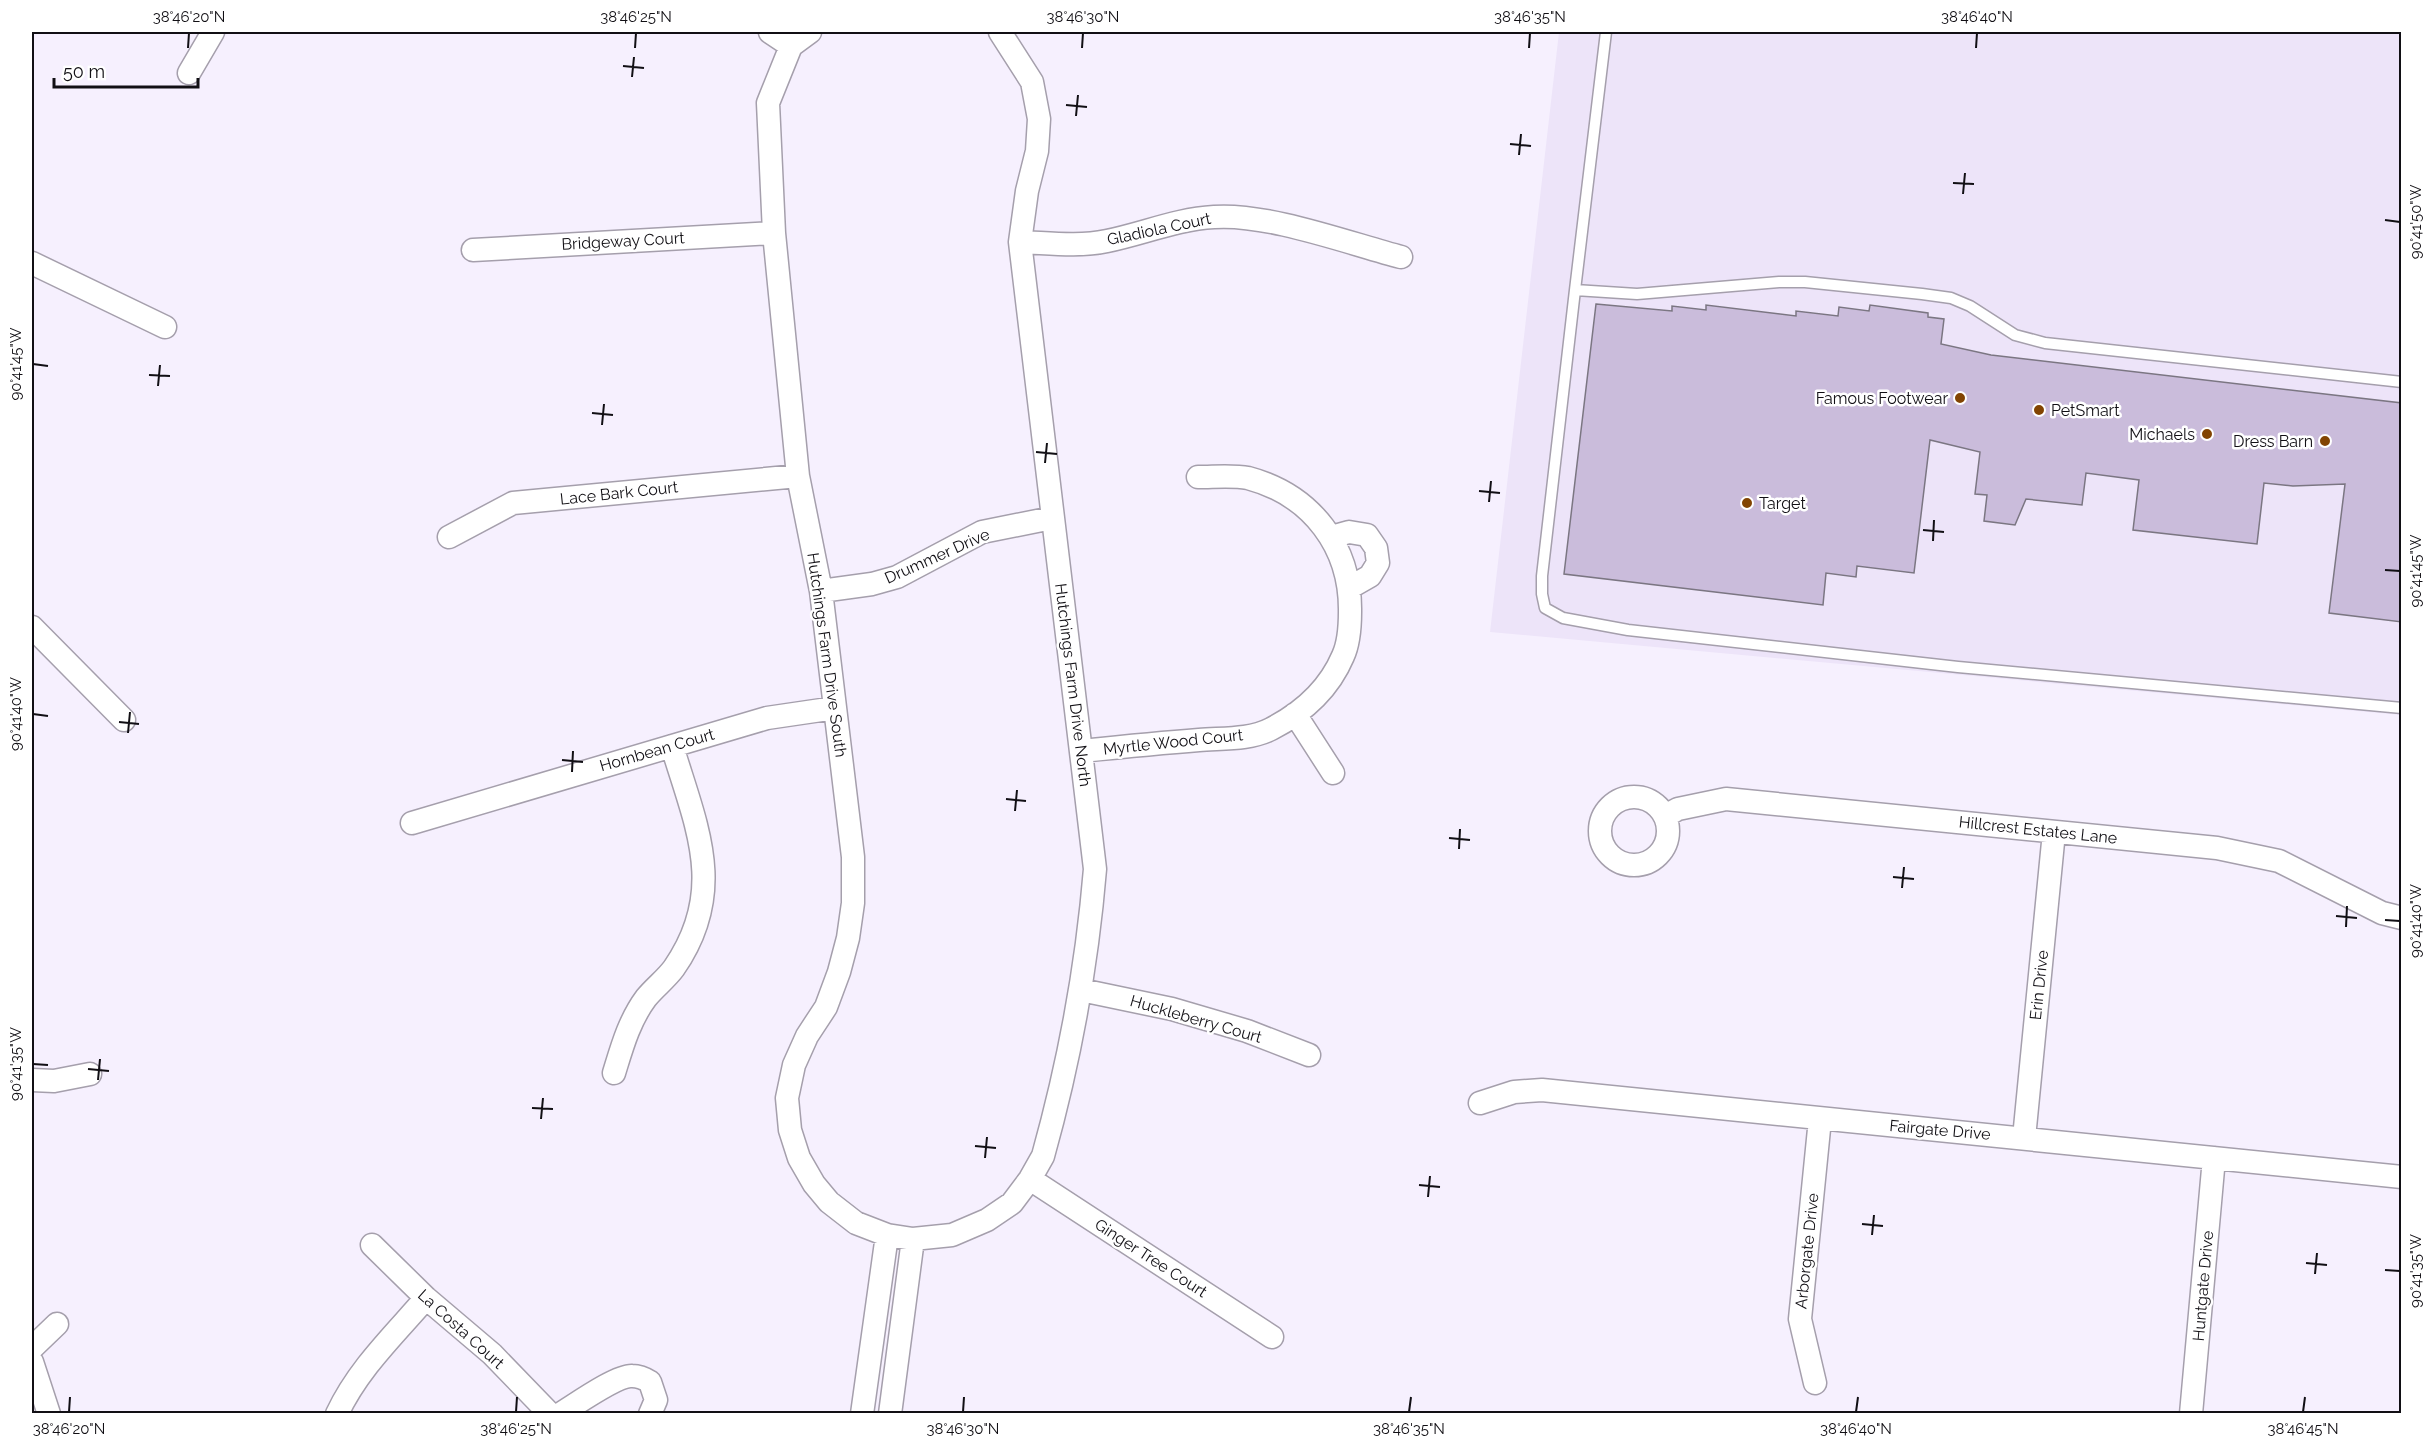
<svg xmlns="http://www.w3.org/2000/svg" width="2433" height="1445" viewBox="0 0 2433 1445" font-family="Raleway,sans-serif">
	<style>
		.built { fill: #ede4f9 }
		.building { fill: #cabcdb; stroke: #7b7682; stroke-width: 1.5 }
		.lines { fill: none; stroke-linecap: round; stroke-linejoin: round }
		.lane-casing { stroke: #a59fac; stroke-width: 13 }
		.street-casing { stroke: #a59fac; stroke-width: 25 }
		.lane { stroke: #fff; stroke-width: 10 }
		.street { stroke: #fff; stroke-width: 22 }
		.ticks { fill: none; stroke: #110f14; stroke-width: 2 }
		.poi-dot { fill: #824402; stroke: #fff; stroke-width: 2 }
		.labels { text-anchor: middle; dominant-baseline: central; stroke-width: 5; stroke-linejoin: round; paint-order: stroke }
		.street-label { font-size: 16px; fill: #110f14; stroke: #fff }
		.poi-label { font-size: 16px; fill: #110f14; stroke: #fff; text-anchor: end }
		.neatline { fill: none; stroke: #110f14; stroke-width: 2 }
		.ticks-label { font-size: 15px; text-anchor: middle; fill: #110f14 }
	</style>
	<rect width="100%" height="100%" fill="#f6f0fe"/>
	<path class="built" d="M1559,32H2401V715L1490,632Z"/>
	<path class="building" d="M1596,304L1672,311V306L1706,310V305L1796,316V311L1838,316L1839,307L1869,311L1870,305L1928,313V317L1944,319L1941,344L1991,355L2402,403V622L2329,613L2345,484L2293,486L2264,483L2257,544L2133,530L2139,480L2086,473L2082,505L2026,499L2015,525L1984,521L1987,495L1975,494L1980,452L1930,440L1914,573L1857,566L1856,577L1826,573L1823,605L1564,574Z"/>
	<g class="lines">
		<defs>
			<path id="lane" d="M1606,32L1575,290L1637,294L1779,282H1805L1922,294L1951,298L1970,306L2015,335L2045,343L2402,382
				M1575,290L1542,576V594L1545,608L1563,618L1628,630L1958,667L2402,708"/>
			<path id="street" d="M770,32L791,46
				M810,32L791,46L768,103L774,233L798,476L821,591L853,857V903L848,938L839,972L826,1007L807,1036L794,1065L787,1098L790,1130L799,1158L814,1184L829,1202L856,1223L887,1235L913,1239L952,1235L987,1220L1012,1203L1030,1179L1043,1156C1069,1063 1087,966 1095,869L1020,242L1027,191L1037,151L1039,119L1032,82L1000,32
				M189,73L213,32
				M1020,242C1049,243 1078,247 1107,241C1142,234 1177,219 1214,217C1267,213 1348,243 1401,257
				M473,250L774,233
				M32,263L165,327
				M449,537L513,503L798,476
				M1331,537L1349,532L1367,535L1376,548L1378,563L1370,576L1349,588
				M821,591L872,584L897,577L982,532L1052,518
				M32,627L124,720
				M1295,714L1333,773
				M1081,751C1120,747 1160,743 1199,740C1222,738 1250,740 1271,729C1302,713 1329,689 1343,656C1349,643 1350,627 1350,612C1351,547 1312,495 1248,478C1233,475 1214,477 1198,477
				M1600 831a34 34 0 1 1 68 0a34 34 0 1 1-68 0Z
				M1665,816L1678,809L1726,799L2217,848L2279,861L2382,913L2402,918
				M412,823L767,718L835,708
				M1081,990L1172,1009L1247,1031L1309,1055
				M614,1073C622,1047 629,1021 646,998C655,987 666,979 674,968C728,890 696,826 672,746
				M32,1080L54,1081L90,1074
				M1480,1103L1514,1092L1542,1090L2402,1177
				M2024,1138L2054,832
				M1030,1179L1272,1337
				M372,1245L426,1298L492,1354L550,1414
				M32,1348L57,1324
				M32,1362L49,1414
				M1815,1383L1800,1319L1820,1119
				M337,1414C358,1369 394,1335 426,1298
				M560,1414C575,1405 617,1375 632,1376C639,1376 644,1378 650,1382L656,1400L650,1414
				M862,1414L887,1235
				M890,1414L913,1239
				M2191,1414L2214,1158"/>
		</defs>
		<use href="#lane" class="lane-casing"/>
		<use href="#street" class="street-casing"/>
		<use href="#lane" class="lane"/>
		<use href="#street" class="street"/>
	</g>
	<path class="ticks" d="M188,48L189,33M635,48L636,33M1082,48L1083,33M1529,48L1530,33M1976,48L1977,33M623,66L644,68M632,77L634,57M1066,105L1087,107M1076,116L1078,95M1510,144L1531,146M1519,155L1521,134M1953,183L1974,184M1963,194L1965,173M2385,220L2400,222M33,364L48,366M149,375L170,376M158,386L160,365M592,413L613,415M602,425L604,404M1036,452L1057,454M1045,463L1047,443M1479,491L1500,493M1489,502L1491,481M1923,530L1944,532M1933,541L1934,520M2385,570L2400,571M33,714L48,716M119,722L139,724M128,733L130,712M562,760L583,762M572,772L573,751M1006,799L1026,801M1015,811L1017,790M1449,838L1470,840M1459,849L1460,829M1893,877L1914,879M1902,888L1904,867M2336,916L2357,918M2385,920L2400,921M2346,927L2347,906M33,1064L48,1065M88,1069L109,1071M98,1080L100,1059M532,1108L553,1109M541,1119L543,1098M975,1146L996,1148M985,1158L987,1137M1419,1185L1440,1187M1428,1197L1430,1176M1862,1224L1883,1226M1872,1235L1874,1215M2306,1263L2327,1265M2385,1270L2400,1271M2315,1274L2317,1253M69,1412L70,1397M516,1412L517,1397M963,1412L964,1397M1409,1412L1411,1397M1856,1412L1858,1397M2303,1412L2305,1397"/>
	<g class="poi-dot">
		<circle cx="1960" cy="398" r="6"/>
		<circle cx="2039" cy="410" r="6"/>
		<circle cx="2207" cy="434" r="6"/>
		<circle cx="2325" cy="441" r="6"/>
		<circle cx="1747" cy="503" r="6"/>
	</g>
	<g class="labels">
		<g class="street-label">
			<text transform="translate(1159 229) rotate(-12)">Gladiola Court</text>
			<text transform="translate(623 241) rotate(-3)">Bridgeway Court</text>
			<text transform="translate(619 493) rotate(-6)">Lace Bark Court</text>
			<text transform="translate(937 556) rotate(-24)">Drummer Drive</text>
			<text transform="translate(827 655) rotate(82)">Hutchings Farm Drive South</text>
			<text transform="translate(1073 685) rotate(83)">Hutchings Farm Drive North</text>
			<text transform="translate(1173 742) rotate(-6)">Myrtle Wood Court</text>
			<text transform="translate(657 750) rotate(-16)">Hornbean Court</text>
			<text transform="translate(2038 830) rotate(6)">Hillcrest Estates Lane</text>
			<text transform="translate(2039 985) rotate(-84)">Erin Drive</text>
			<text transform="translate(1196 1019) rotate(16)">Huckleberry Court</text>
			<text transform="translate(1940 1130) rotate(5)">Fairgate Drive</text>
			<text transform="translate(1807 1251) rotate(-84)">Arborgate Drive</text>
			<text transform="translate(1151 1258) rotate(33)">Ginger Tree Court</text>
			<text transform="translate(2203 1286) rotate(-85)">Huntgate Drive</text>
			<text transform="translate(461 1329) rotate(42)">La Costa Court</text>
		</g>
		<g class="poi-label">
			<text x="1948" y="398">Famous Footwear</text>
			<text x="2051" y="410" text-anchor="start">PetSmart</text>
			<text x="2195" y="434">Michaels</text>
			<text x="2313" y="441">Dress Barn</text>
			<text x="1759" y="503" text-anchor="start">Target</text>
		</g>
	</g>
	<rect width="2433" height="1445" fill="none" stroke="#ffffff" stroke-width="66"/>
	<path d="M54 78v9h144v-9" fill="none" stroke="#110f14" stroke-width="3"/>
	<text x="63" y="78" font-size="18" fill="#110f14" stroke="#ffffff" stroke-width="4.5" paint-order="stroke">50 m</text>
	<rect x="33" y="33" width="2367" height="1379" class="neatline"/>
	<g class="ticks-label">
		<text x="189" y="22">38°46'20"N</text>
		<text x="636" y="22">38°46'25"N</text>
		<text x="1083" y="22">38°46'30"N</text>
		<text x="1530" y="22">38°46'35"N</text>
		<text x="1977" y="22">38°46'40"N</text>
		<text transform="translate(2416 222) rotate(-90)" y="5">90°41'50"W</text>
		<text transform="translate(16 364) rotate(-90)" y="5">90°41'45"W</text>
		<text transform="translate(2416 571) rotate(-90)" y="5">90°41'45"W</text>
		<text transform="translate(16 714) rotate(-90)" y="5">90°41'40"W</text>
		<text transform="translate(2416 921) rotate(-90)" y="5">90°41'40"W</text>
		<text transform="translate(16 1064) rotate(-90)" y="5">90°41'35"W</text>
		<text transform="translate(2416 1271) rotate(-90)" y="5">90°41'35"W</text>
		<text x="69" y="1434">38°46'20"N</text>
		<text x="516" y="1434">38°46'25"N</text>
		<text x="963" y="1434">38°46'30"N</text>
		<text x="1409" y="1434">38°46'35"N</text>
		<text x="1856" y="1434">38°46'40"N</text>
		<text x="2303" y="1434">38°46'45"N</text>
	</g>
</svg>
